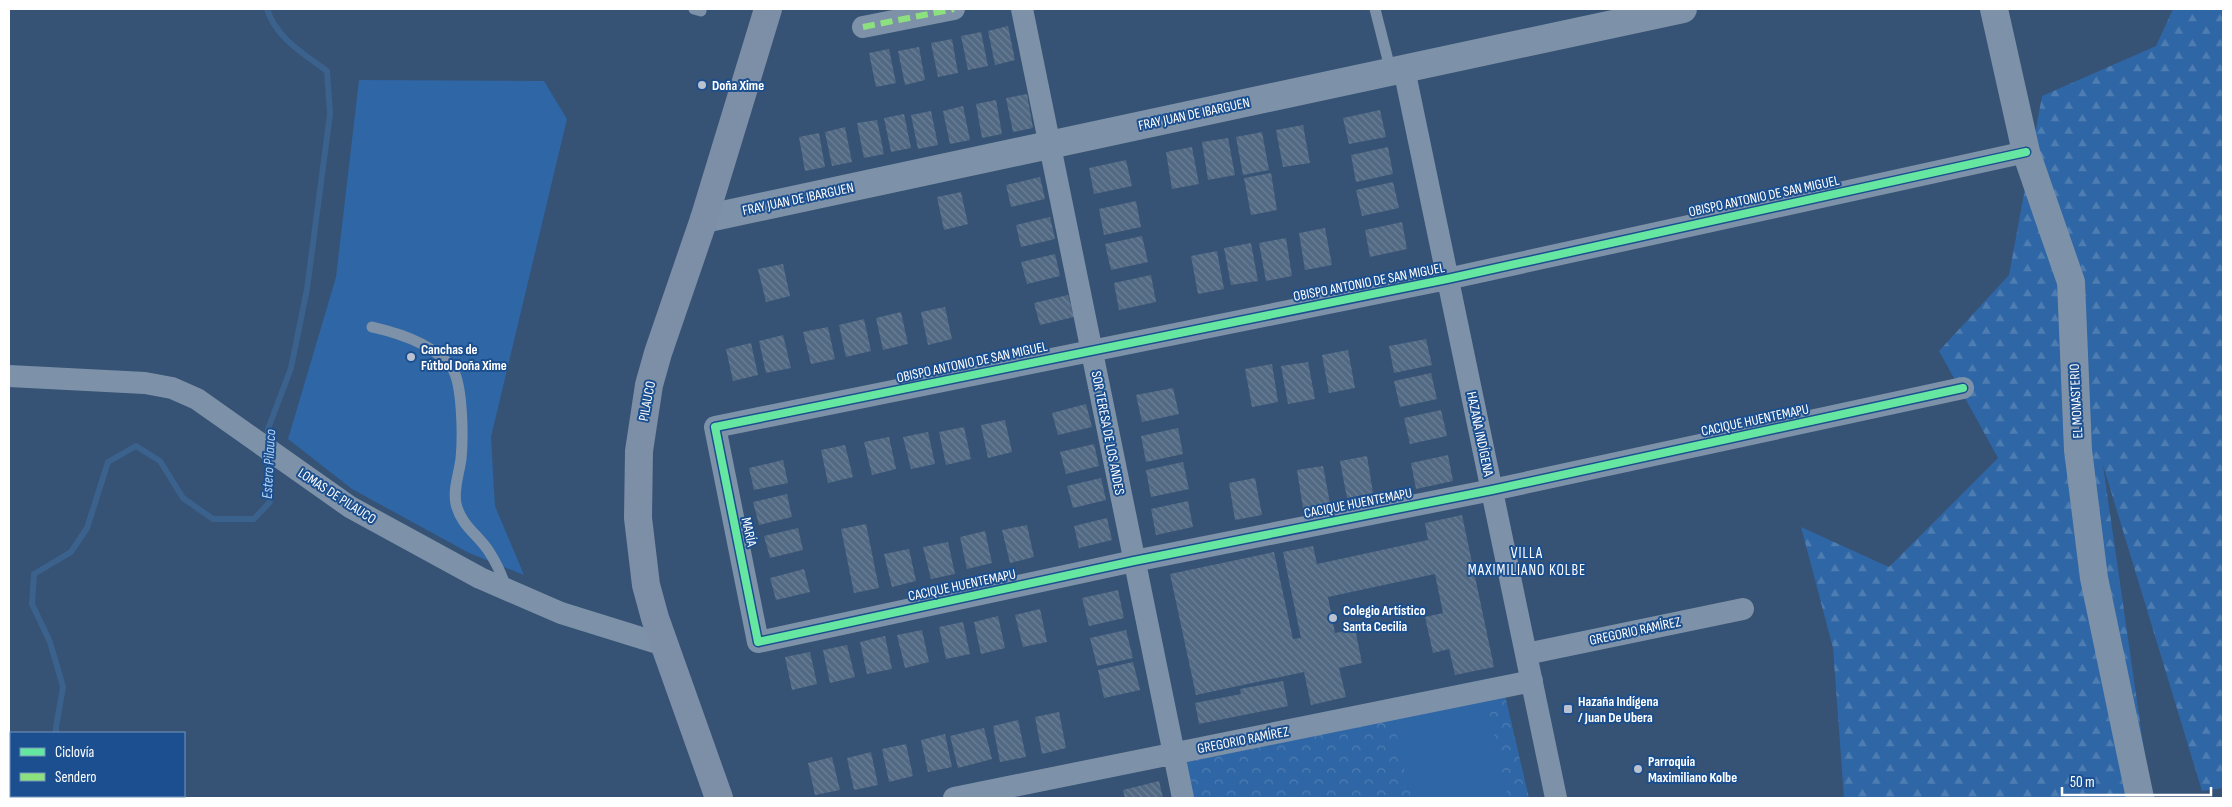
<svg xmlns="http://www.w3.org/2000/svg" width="2232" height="807" viewBox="0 0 2232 807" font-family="'Sofia Sans Condensed',sans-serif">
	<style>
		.forest { fill: url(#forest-firs) }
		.park { fill: url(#park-crowns) }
		.pitch { fill: #2f66a5 }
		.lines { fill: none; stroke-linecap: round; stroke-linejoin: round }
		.stream { stroke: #3b618d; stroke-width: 6 }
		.building { fill: url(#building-back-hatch) }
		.service { stroke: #7d92a8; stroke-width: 11 }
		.minor { stroke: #7d92a8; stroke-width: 22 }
		.tertiary { stroke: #7d92a8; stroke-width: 28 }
		.primary { stroke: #7d8ea7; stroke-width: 28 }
		.quiet { stroke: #8de07e; stroke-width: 6; stroke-dasharray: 12 6; stroke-linecap: butt }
		.cycleway-casing { stroke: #1b4f8f; stroke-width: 11 }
		.cycleway { stroke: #66e7a1; stroke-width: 8 }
		.poi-dot { fill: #b9c2ce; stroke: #1b4f8f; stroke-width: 2 }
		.labels { text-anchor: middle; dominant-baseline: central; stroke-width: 4; stroke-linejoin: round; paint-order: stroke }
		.poi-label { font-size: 14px; font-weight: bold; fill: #fff; stroke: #1b4f8f; text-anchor: start }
		.street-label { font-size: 14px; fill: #fff; stroke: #1b4f8f }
		.water-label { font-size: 15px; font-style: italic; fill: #b5d3f5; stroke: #1b4f8f }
		.neighbourhood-label { font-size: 15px; letter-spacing: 1px; fill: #fff; stroke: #1b4f8f }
	</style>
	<defs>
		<pattern id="forest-firs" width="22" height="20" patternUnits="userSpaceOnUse" patternTransform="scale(1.25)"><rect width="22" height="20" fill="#2f66a5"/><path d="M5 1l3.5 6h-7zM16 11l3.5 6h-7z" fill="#4e7db2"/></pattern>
		<pattern id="park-crowns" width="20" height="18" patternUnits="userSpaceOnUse" patternTransform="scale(1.25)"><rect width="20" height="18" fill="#2f66a5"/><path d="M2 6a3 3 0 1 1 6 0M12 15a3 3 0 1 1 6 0" fill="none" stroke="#4e7db2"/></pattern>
		<pattern id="building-back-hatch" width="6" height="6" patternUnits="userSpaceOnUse" patternTransform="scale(1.25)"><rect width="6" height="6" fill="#526984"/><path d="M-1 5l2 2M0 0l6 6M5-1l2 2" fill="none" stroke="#6c8096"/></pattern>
	</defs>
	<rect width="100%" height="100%" fill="#365274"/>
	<path class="forest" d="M2173,9H2223V788L2202,791L2103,465L2151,798H1844L1833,648L1801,527L1889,567L1998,458L1939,351L2009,275L2042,96L2156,46Z"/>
	<path class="park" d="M1504,691L1529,798H1191L1182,758Z"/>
	<path class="pitch" d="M359,80L544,81L567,119L491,437L495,506L524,575L469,553L352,489L288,439L336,277Z
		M1486,698L1508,798H1411L1393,718Z"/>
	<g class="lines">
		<path class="stream" d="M267,9C276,38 304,54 327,71L330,114L307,289L291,368L268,429V443
			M56,733V727L63,687L50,642L32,604L34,574L71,552L87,528L108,462L136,446L160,461L183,498L213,519H254L270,502L267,456
			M90,796L96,798"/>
	</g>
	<path class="building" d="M1008,26L1015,60L995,65L988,31Z
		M981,32L988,66L968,70L961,36Z
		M952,39L958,73L938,77L931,43Z
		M919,47L925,80L905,85L898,51Z
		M889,49L896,83L876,87L869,53Z
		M1027,94L1033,128L1013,132L1006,98Z
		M996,100L1002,134L982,138L976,104Z
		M963,106L970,140L950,144L943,111Z
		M1380,110L1386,137L1349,144L1343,118Z
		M931,111L938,145L918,149L911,115Z
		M904,114L911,148L891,152L884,118Z
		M877,120L884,154L864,158L857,123Z
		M1303,125L1310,163L1283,167L1276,130Z
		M845,127L852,162L832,166L825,132Z
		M1262,132L1269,170L1243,175L1236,137Z
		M819,133L825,167L805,171L799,137Z
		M1228,138L1235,175L1208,180L1202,142Z
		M1192,147L1199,184L1172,189L1166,152Z
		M1388,147L1393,174L1356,182L1351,155Z
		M1126,160L1132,186L1094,194L1089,168Z
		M1271,173L1277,210L1251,215L1244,178Z
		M1040,177L1045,199L1011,207L1006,185Z
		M1393,182L1399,208L1362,216L1356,190Z
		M961,192L968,224L944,230L937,197Z
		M1136,201L1141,227L1104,235L1099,209Z
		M1050,217L1055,239L1021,247L1016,225Z
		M1402,222L1407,249L1370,257L1365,230Z
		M1325,228L1332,265L1305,270L1299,233Z
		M1142,236L1148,262L1111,270L1105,244Z
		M1286,238L1292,276L1266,281L1259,243Z
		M1251,243L1258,281L1231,285L1224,248Z
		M1217,251L1224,289L1198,294L1191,256Z
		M1055,254L1060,276L1027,284L1021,262Z
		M783,264L790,296L766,302L758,269Z
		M1151,275L1156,302L1119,310L1114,283Z
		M1068,295L1074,317L1040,325L1034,303Z
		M945,307L952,339L928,345L921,312Z
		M901,312L908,344L883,350L876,318Z
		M864,319L871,351L846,357L839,325Z
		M828,327L835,359L811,364L803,332Z
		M783,335L791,368L766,373L759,341Z
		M1426,339L1432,365L1394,373L1389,346Z
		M751,343L758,375L733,381L726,349Z
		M1348,350L1355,388L1329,393L1322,355Z
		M1308,362L1315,399L1288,404L1281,366Z
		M1272,364L1278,402L1252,407L1245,369Z
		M1431,373L1437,399L1400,407L1394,381Z
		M1173,388L1179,414L1142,422L1136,395Z
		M1086,404L1092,427L1058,435L1052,413Z
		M1441,410L1447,436L1410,444L1404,418Z
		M1005,420L1012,452L988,458L981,425Z
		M964,427L971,459L946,465L939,432Z
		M1178,428L1183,454L1146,462L1141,436Z
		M928,432L935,464L911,469L903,437Z
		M889,437L896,469L872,475L864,442Z
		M1094,444L1099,466L1066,474L1060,452Z
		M845,445L853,477L828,483L821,450Z
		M1448,455L1453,481L1416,489L1411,463Z
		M1367,456L1373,493L1347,498L1340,461Z
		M783,460L788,483L754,490L749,468Z
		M1183,462L1189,489L1151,497L1146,470Z
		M1323,466L1330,503L1303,508L1297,470Z
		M1101,478L1106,500L1073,508L1067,486Z
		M1255,478L1262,515L1235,520L1229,483Z
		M787,494L792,517L759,525L753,502Z
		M1188,501L1193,527L1156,535L1151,509Z
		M1462,515L1494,667L1455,675L1449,649L1433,653L1425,617L1443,613L1435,574L1328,597L1335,633L1355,629L1362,663L1339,668L1346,697L1311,705L1304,672L1196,695L1170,574L1274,552L1293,639L1301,638L1283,552L1313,546L1317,564L1428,540L1425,523Z
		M1107,518L1112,540L1079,548L1074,526Z
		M866,524L879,588L854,593L841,529Z
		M1027,525L1034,557L1010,563L1002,530Z
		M798,528L803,550L770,558L764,536Z
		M985,531L992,563L967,569L960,537Z
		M948,542L955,574L931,579L923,547Z
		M909,549L916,581L892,587L884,554Z
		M804,569L810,592L776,600L770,578Z
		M1118,590L1124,618L1089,626L1082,598Z
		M1040,609L1047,642L1023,647L1015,615Z
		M998,616L1005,648L981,654L974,622Z
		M963,622L970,654L946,659L939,627Z
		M922,630L929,662L905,668L897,635Z
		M1126,630L1133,658L1097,666L1090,638Z
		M885,636L892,669L867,674L860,642Z
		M847,645L855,677L830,683L823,650Z
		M810,652L817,684L792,690L785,657Z
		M1133,662L1140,690L1104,698L1098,670Z
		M1283,681L1288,706L1199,724L1195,703L1241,694L1240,689Z
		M1059,712L1066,748L1042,754L1035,717Z
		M1018,720L1026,757L1000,762L993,726Z
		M984,728L992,759L958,768L950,736Z
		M945,734L952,767L928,772L921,740Z
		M906,744L913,776L889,782L882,749Z
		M871,752L878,785L854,790L847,758Z
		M832,757L840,790L815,795L808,763Z
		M1159,781L1163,798H1125L1123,790Z"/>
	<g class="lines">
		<path class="service" d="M694,9L701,11
			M1375,9L1391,72
			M372,327C399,333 434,344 452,368C463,384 463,439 461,459C459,474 453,489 456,504C461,525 477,534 488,550C496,562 502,575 506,588"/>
		<path class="minor" d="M1022,9L1183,798
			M863,27L954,9
			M1404,69L1556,798
			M9,376L145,383L172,388L197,399L350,507L480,578L561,613L664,645
			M1963,388L1492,490L1134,561L758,642L715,427L1447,279L2026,152
			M1526,654L1743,609
			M954,798L1532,681"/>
		<path class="tertiary" d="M1994,9L2026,152L2071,282L2078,450L2094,578L2140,798
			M704,219L1683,9"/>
		<path class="primary" d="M719,798L655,618L646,585L638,518L639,451L649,385L658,353L704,219L768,9"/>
		<path class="quiet" d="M863,27L954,9"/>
		<defs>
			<path id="cycleway" d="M1963,388L1492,490L1134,561L758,642L715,427L1447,279L2026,152"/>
		</defs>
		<use href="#cycleway" class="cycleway-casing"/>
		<use href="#cycleway" class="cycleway"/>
	</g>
	<g class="poi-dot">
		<circle cx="702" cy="85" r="5"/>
		<circle cx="411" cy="357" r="5"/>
		<circle cx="1333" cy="618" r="5"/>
		<rect x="1563" y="704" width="10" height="10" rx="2.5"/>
		<circle cx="1638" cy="769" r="5"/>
	</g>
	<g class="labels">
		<g class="poi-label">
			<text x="712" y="85">Doña Xime</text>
			<text x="421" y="349">Canchas de<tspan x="421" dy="16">Fútbol Doña Xime</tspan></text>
			<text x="1343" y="610">Colegio Artístico<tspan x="1343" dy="16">Santa Cecilia</tspan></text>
			<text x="1578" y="701">Hazaña Indígena<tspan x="1578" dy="16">/ Juan De Ubera</tspan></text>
			<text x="1648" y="761">Parroquia<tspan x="1648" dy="16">Maximiliano Kolbe</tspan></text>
		</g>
		<g class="street-label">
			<text transform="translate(1194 114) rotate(-12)">FRAY JUAN DE IBARGUEN</text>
			<text transform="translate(1764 196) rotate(-12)">OBISPO ANTONIO DE SAN MIGUEL</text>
			<text transform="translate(798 199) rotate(-12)">FRAY JUAN DE IBARGUEN</text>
			<text transform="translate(1369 282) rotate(-11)">OBISPO ANTONIO DE SAN MIGUEL</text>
			<text transform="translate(972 362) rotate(-12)">OBISPO ANTONIO DE SAN MIGUEL</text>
			<text transform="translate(647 401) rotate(-79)">PILAUCO</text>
			<text transform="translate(2076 401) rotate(-93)">EL MONASTERIO</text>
			<text transform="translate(1755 420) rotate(-12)">CACIQUE HUENTEMAPU</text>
			<text transform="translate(1108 433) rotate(79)">SOR TERESA DE LOS ANDES</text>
			<text transform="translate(1480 434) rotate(78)">HAZAÑA INDÍGENA</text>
			<text transform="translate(337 496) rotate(33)">LOMAS DE PILAUCO</text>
			<text transform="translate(1358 503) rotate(-11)">CACIQUE HUENTEMAPU</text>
			<text transform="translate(749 532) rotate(78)">MARÍA</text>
			<text transform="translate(962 585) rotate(-12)">CACIQUE HUENTEMAPU</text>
			<text transform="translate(1635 631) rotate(-12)">GREGORIO RAMÍREZ</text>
			<text transform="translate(1243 740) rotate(-11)">GREGORIO RAMÍREZ</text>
		</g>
		<g class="water-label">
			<text transform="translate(269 464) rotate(-87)">Estero Pilauco</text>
		</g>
		<g class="neighbourhood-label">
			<text x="1527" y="553">VILLA<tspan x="1527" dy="17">MAXIMILIANO KOLBE</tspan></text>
		</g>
	</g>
	<rect width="2232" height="807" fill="none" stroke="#ffffff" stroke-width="20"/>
	<rect x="10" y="732" width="175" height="65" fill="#1b4f8f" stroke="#7695bc"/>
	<rect x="20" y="748" width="25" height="8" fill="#66e7a1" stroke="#7695bc"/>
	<text x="55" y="757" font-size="15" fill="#ffffff">Ciclovía</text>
	<rect x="20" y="773" width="25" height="8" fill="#8de07e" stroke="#7695bc"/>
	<text x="55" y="782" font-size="15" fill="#ffffff">Sendero</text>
	<path d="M2062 787v8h149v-8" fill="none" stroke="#ffffff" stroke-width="2.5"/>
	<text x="2070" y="787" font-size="15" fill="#ffffff" stroke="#1b4f8f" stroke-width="4" paint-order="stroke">50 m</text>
</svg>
